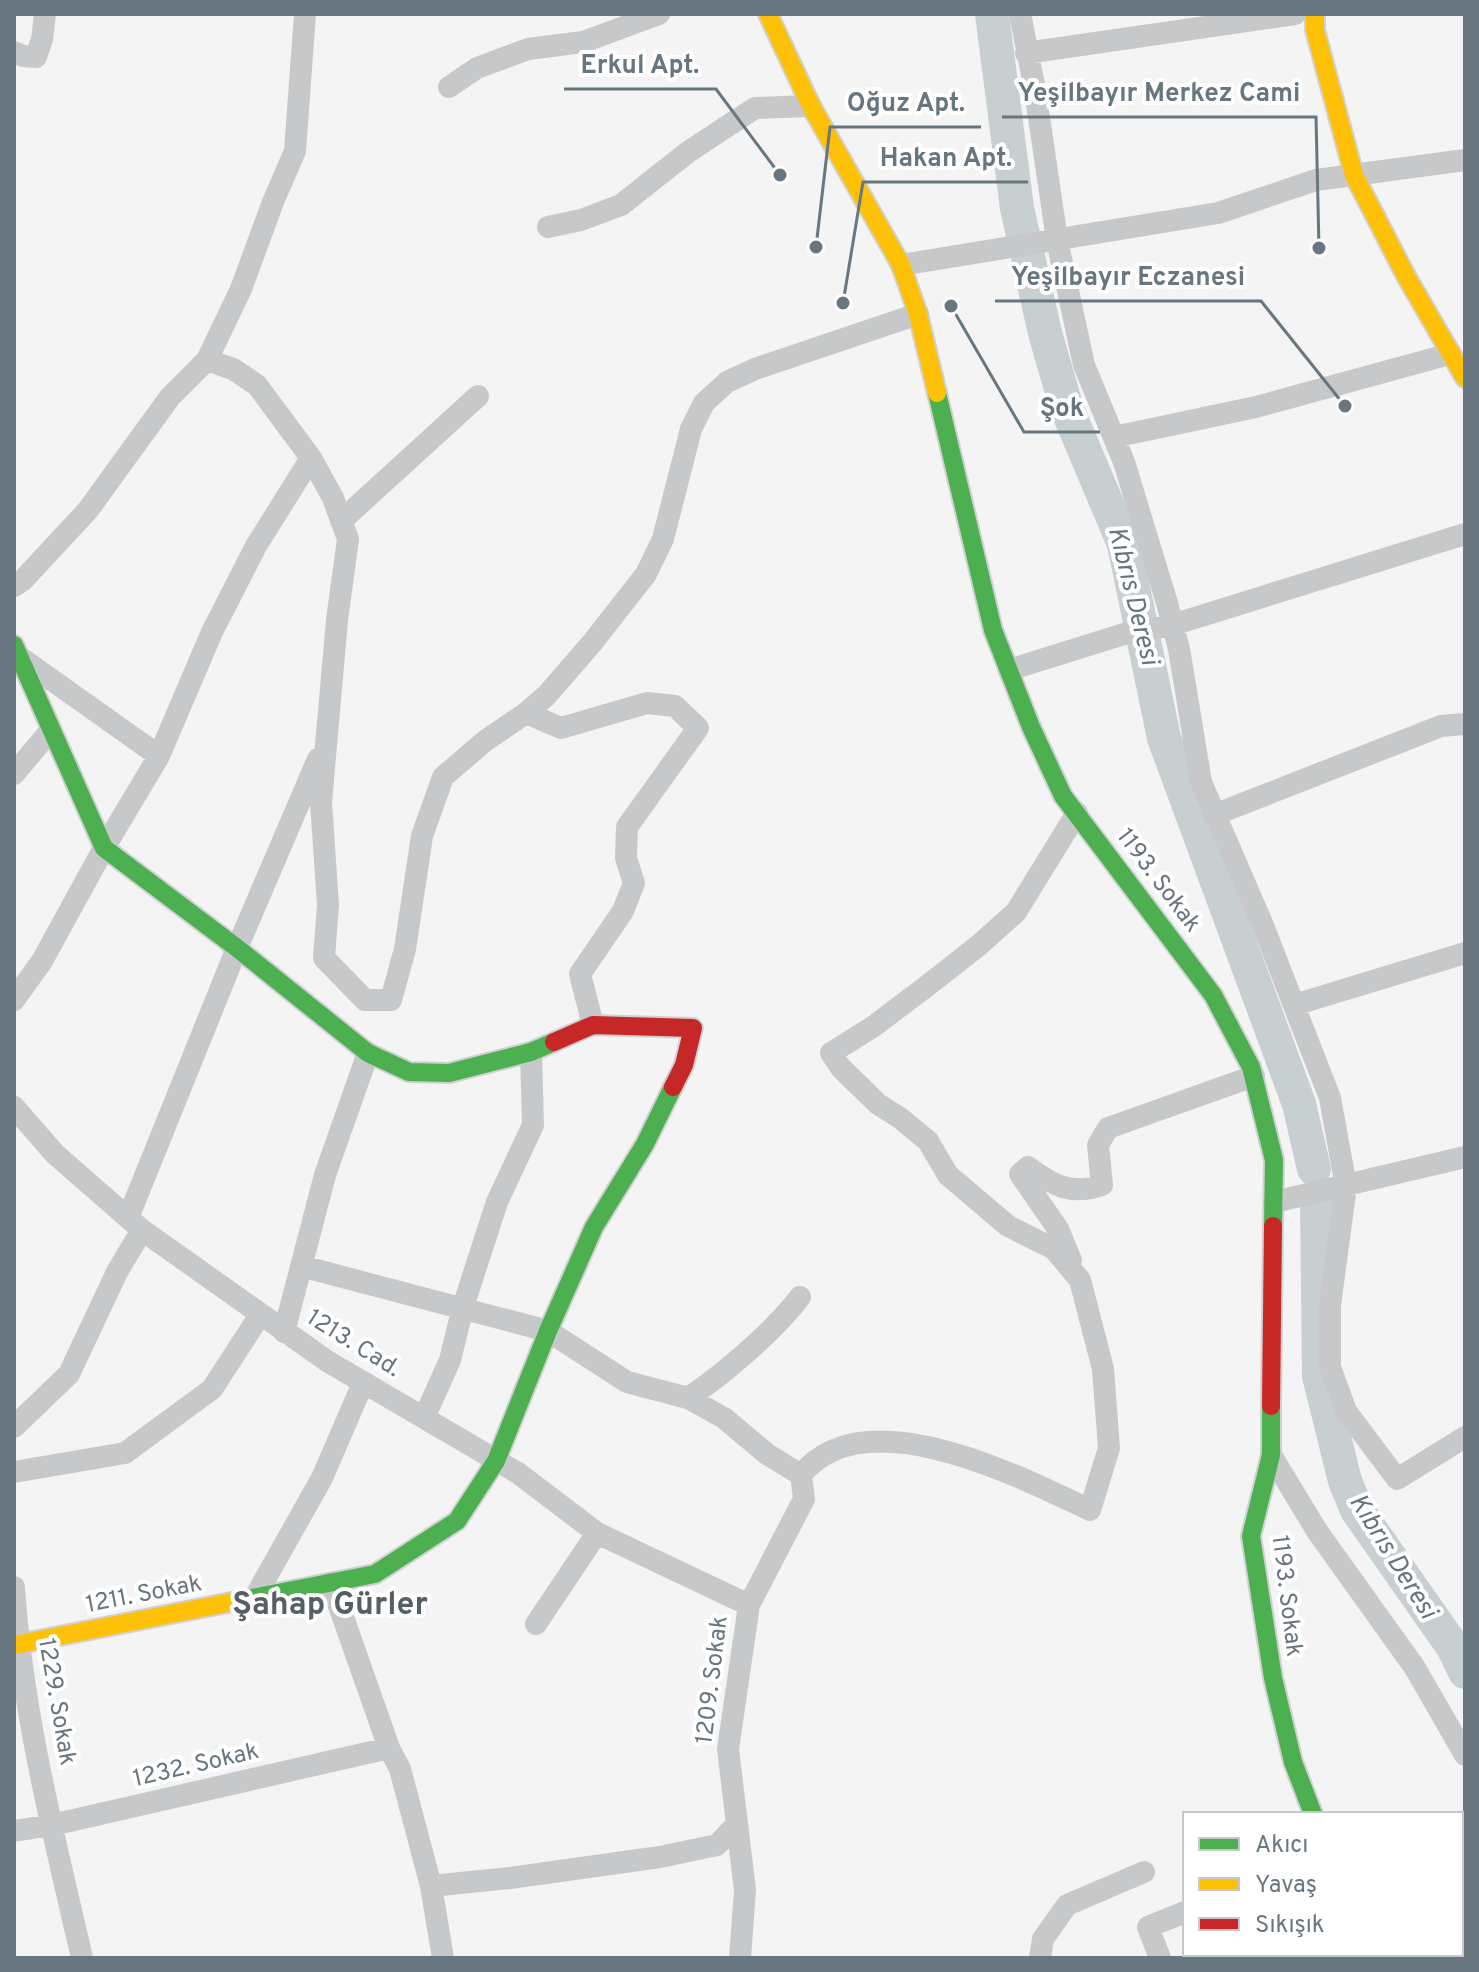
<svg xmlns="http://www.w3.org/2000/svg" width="1479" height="1972" viewBox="0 0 1479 1972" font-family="Overpass,sans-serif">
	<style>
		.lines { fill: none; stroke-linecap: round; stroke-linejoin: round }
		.river { stroke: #c7cfd1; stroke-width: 34 }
		.fast-casing { stroke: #d0d1d1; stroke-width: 22 }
		.slow-casing { stroke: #d0d1d1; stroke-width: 22 }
		.jam-casing { stroke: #d0d1d1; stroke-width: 22 }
		.street { stroke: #c7c8c9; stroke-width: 22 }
		.fast { stroke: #4caf50; stroke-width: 18 }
		.slow { stroke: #ffc107; stroke-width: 18 }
		.jam { stroke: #c62828; stroke-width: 18 }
		.labels { text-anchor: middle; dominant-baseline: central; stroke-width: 8; stroke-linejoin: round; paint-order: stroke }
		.street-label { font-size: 24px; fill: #68777f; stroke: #fff }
		.water-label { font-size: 26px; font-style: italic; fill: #64777c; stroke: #fff }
		.district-label { font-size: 32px; font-weight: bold; fill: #556066; stroke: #fff }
		.leader { fill: none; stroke: #68777f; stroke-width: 3 }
		.callout-dot { fill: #68777f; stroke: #fff; stroke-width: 3 }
		.callout-label { font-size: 26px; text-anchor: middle; font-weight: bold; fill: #68777f; stroke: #fff; stroke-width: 8; stroke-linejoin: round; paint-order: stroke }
	</style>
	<rect width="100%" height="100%" fill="#f4f4f4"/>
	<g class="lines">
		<path class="river" d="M992,14L1017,208L1045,333L1067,409L1124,544L1164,738L1299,1104L1314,1169
			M1317,1198L1319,1376L1345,1481L1357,1510L1453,1647L1465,1672"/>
		<defs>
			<path id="fast" d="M937,393L993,630L1031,727L1063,796L1213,995L1251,1067L1274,1160L1273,1226
				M14,645L104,848L237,948L368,1053L409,1072L449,1073L531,1052L554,1042
				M1271,1406V1455L1251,1536L1273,1678L1293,1762L1313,1814
				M237,1601L375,1574L457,1521L496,1461L548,1331L594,1227L645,1144L673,1087
				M1366,1954L1368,1958"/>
			<path id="slow" d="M768,14L811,106L901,265L918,314L937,393
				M1315,14V30L1354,175L1406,276L1465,378
				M14,1645L237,1601"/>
			<path id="jam" d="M554,1042L593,1025L693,1028L684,1065L673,1087
				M1271,1406L1273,1226"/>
		</defs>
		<use href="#fast" class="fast-casing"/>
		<use href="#slow" class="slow-casing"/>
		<use href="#jam" class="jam-casing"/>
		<path class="street" d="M1020,14L1035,90L1057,240L1084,365L1124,462L1167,603L1179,649L1201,782L1262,923L1330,1098L1346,1186L1330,1305V1367L1346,1411L1397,1479L1465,1437
			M14,52L23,56L36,57L42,39L45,14
			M1026,53L1295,14
			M449,87L477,68L528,49L583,42L659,14
			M548,227L581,220L621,205L688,152L755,108L811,106
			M901,265L1218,213L1316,180L1465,160
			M207,360L233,369L257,385L311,458L333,498L348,539L337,620L321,802L328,905L324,958L365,1000H391L405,949L422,836L443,777L485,741L526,713L546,696L592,643L646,574L663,539L691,429L704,403L727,382L755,369L918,314
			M1114,437L1256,407L1450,354
			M341,521L478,396
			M14,586L23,580L88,510L170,397L207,360L241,289L273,202L295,151L305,14
			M21,658L159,756
			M1009,670L1124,634L1172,625L1465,534
			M526,713L561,728L647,703L675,706L698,728L627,827L626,858L634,883L623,911L580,974L593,1025
			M14,774L50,731
			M1214,815L1441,726L1465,724
			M14,1000L42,961L104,848L159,756L212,632L256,546L311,458
			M1294,1005L1465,953
			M14,1107L55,1154L142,1230L327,1361L518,1473L597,1533L536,1624
			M1274,1202L1465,1157
			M128,1218L237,948L318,759
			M1071,1260L1058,1229L1020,1174L1028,1167C1052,1185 1072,1196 1102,1185L1098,1145L1108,1128L1254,1076
			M301,1266L548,1331L627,1382L688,1398L724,1418L767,1454L801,1475L804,1499L749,1605L728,1749L745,1890L740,1958
			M284,1332L325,1175L368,1053
			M688,1398C724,1374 774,1331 800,1297
			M424,1418L450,1360L463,1307L497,1202L533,1125L531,1052
			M14,1427L69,1374L117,1272L142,1230
			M1271,1455L1317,1531L1415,1668L1465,1755
			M14,1472L125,1453L212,1389L260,1315
			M801,1475C864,1396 1020,1477 1090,1510L1109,1448L1103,1369L1080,1280L1054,1249L1008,1226L948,1175L928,1141L900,1118L878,1104L841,1068L831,1053L874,1026L923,989L978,946L1016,912L1077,813
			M597,1533L749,1605
			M331,1583L389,1748L400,1769L431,1886L443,1958
			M14,1587C22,1712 54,1836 82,1958
			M255,1597L322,1478L363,1383
			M14,1831L52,1825L389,1748
			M431,1886L510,1878L660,1857L717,1845L737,1824
			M1461,1904L1465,1901
			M1290,1954L1295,1958
			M1040,1958L1043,1939L1067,1905L1144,1872
			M1160,1958L1148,1927L1185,1912"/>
		<use href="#fast" class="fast"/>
		<use href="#slow" class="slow"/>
		<use href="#jam" class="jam"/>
	</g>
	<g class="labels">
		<g class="street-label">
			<text transform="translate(1158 881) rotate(53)">1193. Sokak</text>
			<text transform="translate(353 1344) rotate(32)">1213. Cad.</text>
			<text transform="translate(144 1595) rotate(-11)">1211. Sokak</text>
			<text transform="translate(1286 1596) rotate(83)">1193. Sokak</text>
			<text transform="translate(713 1680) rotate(-83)">1209. Sokak</text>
			<text transform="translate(56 1702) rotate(80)">1229. Sokak</text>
			<text transform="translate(196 1766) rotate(-13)">1232. Sokak</text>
		</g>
		<g class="water-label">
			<text transform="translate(1132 596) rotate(76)">Kıbrıs Deresi</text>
			<text transform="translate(1392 1557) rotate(58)">Kıbrıs Deresi</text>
		</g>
		<g class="district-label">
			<text x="330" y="1606">Şahap Gürler</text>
		</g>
	</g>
	<path class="leader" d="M780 175L716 89H564M1319 248L1316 117H1002M816 247L830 127H981M843 303L863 182H1028M1345 406L1261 301H995M951 306L1024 432H1100"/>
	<g class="callout-dot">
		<circle cx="780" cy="175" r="8"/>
		<circle cx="1319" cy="248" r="8"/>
		<circle cx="816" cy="247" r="8"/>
		<circle cx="843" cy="303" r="8"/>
		<circle cx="1345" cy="406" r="8"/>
		<circle cx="951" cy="306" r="8"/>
	</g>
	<g class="callout-label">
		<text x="640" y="73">Erkul Apt.</text>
		<text x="1159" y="101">Yeşilbayır Merkez Cami</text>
		<text x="906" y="111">Oğuz Apt.</text>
		<text x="946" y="166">Hakan Apt.</text>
		<text x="1128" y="285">Yeşilbayır Eczanesi</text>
		<text x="1062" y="416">Şok</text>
	</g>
	<rect width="1479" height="1972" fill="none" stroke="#68777f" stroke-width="32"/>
	<rect x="1183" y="1812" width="280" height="144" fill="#ffffff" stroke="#c3c9cc" stroke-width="2"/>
	<rect x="1199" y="1838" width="40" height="12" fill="#4caf50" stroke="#c3c9cc" stroke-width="2"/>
	<text x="1255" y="1852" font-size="24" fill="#68777f">Akıcı</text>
	<rect x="1199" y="1878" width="40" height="12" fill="#ffc107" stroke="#c3c9cc" stroke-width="2"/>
	<text x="1255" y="1892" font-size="24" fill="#68777f">Yavaş</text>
	<rect x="1199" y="1918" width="40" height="12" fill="#c62828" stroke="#c3c9cc" stroke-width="2"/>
	<text x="1255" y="1932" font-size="24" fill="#68777f">Sıkışık</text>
</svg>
